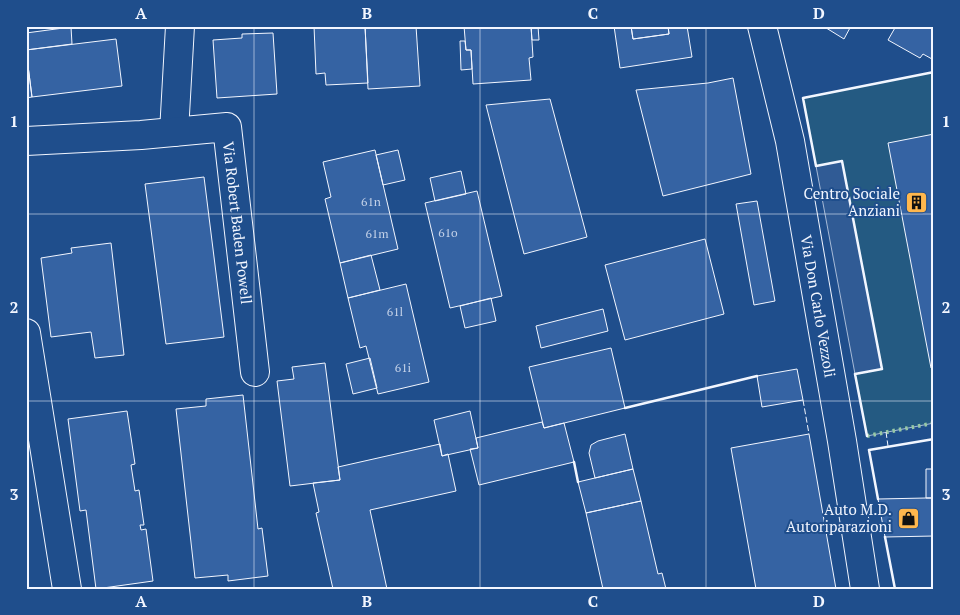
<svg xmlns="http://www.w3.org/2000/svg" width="960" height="615" viewBox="0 0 960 615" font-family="'PT Serif',serif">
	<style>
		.green { fill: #245a82; stroke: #a8bbd7 }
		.parking { fill: #305b95; stroke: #a8bbd7 }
		.building { fill: #3563a3; stroke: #f2f6ff }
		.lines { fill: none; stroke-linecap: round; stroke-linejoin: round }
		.minor-casing { stroke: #f2f6ff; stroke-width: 30 }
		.minor { stroke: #1f4e8c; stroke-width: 28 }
		.hedge { stroke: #97c8a6; stroke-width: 4; stroke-dasharray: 2.5 4; stroke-linecap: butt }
		.fence { stroke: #f2f6ff; stroke-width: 1; stroke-dasharray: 6 2.5; stroke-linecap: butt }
		.wall { stroke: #f2f6ff; stroke-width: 2.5 }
		.grid { fill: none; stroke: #f2f6ff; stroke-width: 1; stroke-opacity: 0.55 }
		.labels { text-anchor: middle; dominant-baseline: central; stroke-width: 4; stroke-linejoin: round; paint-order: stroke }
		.number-label { font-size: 12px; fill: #c3d1e8 }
		.poi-label { font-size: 15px; fill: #f2f6ff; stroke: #1f4e8c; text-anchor: end }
		.street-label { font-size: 15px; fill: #f2f6ff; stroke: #1f4e8c }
		.neatline { fill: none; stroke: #f2f6ff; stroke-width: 2 }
		.grid-label { font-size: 16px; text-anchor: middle; font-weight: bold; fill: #f2f6ff }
	</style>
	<rect width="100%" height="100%" fill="#1f4e8c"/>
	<path class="green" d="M934,72V423L867,436L855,374L882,369L842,161L816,166L803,98Z"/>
	<path class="parking" d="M842,161L882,369L855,374L816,166Z"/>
	<path class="building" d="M314,26H365L368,83L326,85L325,73L316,74Z
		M365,26H416L420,86L368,89Z
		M464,26H531L533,57L529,58L531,80L473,84L471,50H466Z
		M531,26H538L539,40H532Z
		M614,26H631L633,39L669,34L668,26H687L692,57L620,68Z
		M631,26H668L669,34L633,39Z
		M823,26H851L844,39Z
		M896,26H934L932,59L923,54L920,58L888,40Z
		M71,27L72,44L26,50L32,97L26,98V33Z
		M273,33L277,94L217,98L213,40L242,38V34Z
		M116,39L122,86L32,97L26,50Z
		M460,41H465L466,50H471L472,69L461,70Z
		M733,78L751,174L663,196L636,90L708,83Z
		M550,99L587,237L524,254L486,105Z
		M934,134V368H931L888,143Z
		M375,150L398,249L340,263L325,199L331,197L323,162Z
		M398,150L405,180L383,185L376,155Z
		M461,171L466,194L435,201L430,178Z
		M204,177L224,337L166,344L145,184Z
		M477,191L502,296L450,308L425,203Z
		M757,201L775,301L754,305L736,204Z
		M705,239L724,314L625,340L605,265Z
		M111,243L124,355L95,358L91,332L51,337L41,258L72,253L71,248Z
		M371,255L380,290L348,298L340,263Z
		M406,284L429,382L378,394L366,346L360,348L348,298Z
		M491,298L496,321L465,328L460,306Z
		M603,309L608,331L541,348L536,326Z
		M611,348L625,408L544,428L529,367Z
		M370,358L377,388L353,394L346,364Z
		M325,363L340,480L290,486L277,381L294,379L292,367Z
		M797,369L803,400L762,407L757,376Z
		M243,395L258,529L262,528L268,576L228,581V575L195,578L176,409L206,406V399Z
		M127,411L135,464L131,465L135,491L139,490L144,525H140L141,530L146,529L153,581L96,589L86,510L80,511L68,419Z
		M470,411L478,448L442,456L434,420Z
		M542,422L544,428L564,423L574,462L479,485L470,449L478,448L476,438Z
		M625,434L633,469L595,478L589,453L591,445L598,441Z
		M809,434L836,589H756L731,448Z
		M440,444L442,456L448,454L456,491L370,510L387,589H333L316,513L319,512L313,483L340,480L338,467Z
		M633,469L641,501L586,513L578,482Z
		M926,469H934V498H926Z
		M926,498H934V536L885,537L878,499Z
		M641,501L658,574L662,573L666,589H603L586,513Z"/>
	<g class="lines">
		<defs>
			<g id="minor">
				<path id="s1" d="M762,26L790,141L842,441L865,589"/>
				<path d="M174,132L180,26"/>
				<path id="s2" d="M26,141L141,135L227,127L255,372"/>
				<path d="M26,333L67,589"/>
			</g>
		</defs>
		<use href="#minor" class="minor-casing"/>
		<use href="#minor" class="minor"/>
		<path class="hedge" d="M867,436L934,423"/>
		<path class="fence" d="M803,400L809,434
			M886,432L888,446"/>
		<path class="wall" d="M625,408L757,376
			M867,436L855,374L882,369L842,161L816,166L803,98L934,72
			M574,462L578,482
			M878,499L869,450L934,439
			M885,537L895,589"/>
	</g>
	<path class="grid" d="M254,26V589M480,26V589M706,26V589M26,214H934M26,401H934"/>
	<defs>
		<symbol id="building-square" viewBox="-11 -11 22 22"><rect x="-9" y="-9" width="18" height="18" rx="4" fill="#ffb74d" stroke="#1f4e8c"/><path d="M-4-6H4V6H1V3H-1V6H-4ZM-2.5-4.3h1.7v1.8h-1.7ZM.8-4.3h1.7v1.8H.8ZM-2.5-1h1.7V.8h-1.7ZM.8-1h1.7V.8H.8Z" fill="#111"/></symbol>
		<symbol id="shop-square" viewBox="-11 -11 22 22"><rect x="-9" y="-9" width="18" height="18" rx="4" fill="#ffb74d" stroke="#1f4e8c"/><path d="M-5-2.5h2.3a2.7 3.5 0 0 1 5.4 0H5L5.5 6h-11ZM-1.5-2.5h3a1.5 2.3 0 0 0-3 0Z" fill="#111"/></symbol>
	</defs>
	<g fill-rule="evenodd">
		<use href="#building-square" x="904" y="190" width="25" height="25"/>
		<use href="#shop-square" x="896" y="506" width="25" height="25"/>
	</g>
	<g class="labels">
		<g class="number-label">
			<text x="371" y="201">61n</text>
			<text x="448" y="232">61o</text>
			<text x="377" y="233">61m</text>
			<text x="395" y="311">61l</text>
			<text x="403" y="367">61i</text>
		</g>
		<g class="poi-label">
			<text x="900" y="193">Centro Sociale<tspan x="900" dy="17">Anziani</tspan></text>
			<text x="892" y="509">Auto M.D.<tspan x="892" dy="17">Autoriparazioni</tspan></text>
		</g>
		<g class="street-label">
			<text stroke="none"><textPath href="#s2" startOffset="298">Via Robert Baden Powell</textPath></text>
			<text stroke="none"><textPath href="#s1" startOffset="286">Via Don Carlo Vezzoli</textPath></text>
		</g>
	</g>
	<rect width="960" height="615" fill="none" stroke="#1f4e8c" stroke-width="55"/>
	<rect x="28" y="28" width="904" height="560" class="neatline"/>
	<g class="grid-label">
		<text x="141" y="19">A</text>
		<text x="367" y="19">B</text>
		<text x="593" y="19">C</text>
		<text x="819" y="19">D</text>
		<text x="14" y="127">1</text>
		<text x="946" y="127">1</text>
		<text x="14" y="313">2</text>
		<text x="946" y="313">2</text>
		<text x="14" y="500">3</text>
		<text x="946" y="500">3</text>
		<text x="141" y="607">A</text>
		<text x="367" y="607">B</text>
		<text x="593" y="607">C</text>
		<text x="819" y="607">D</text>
	</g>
</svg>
